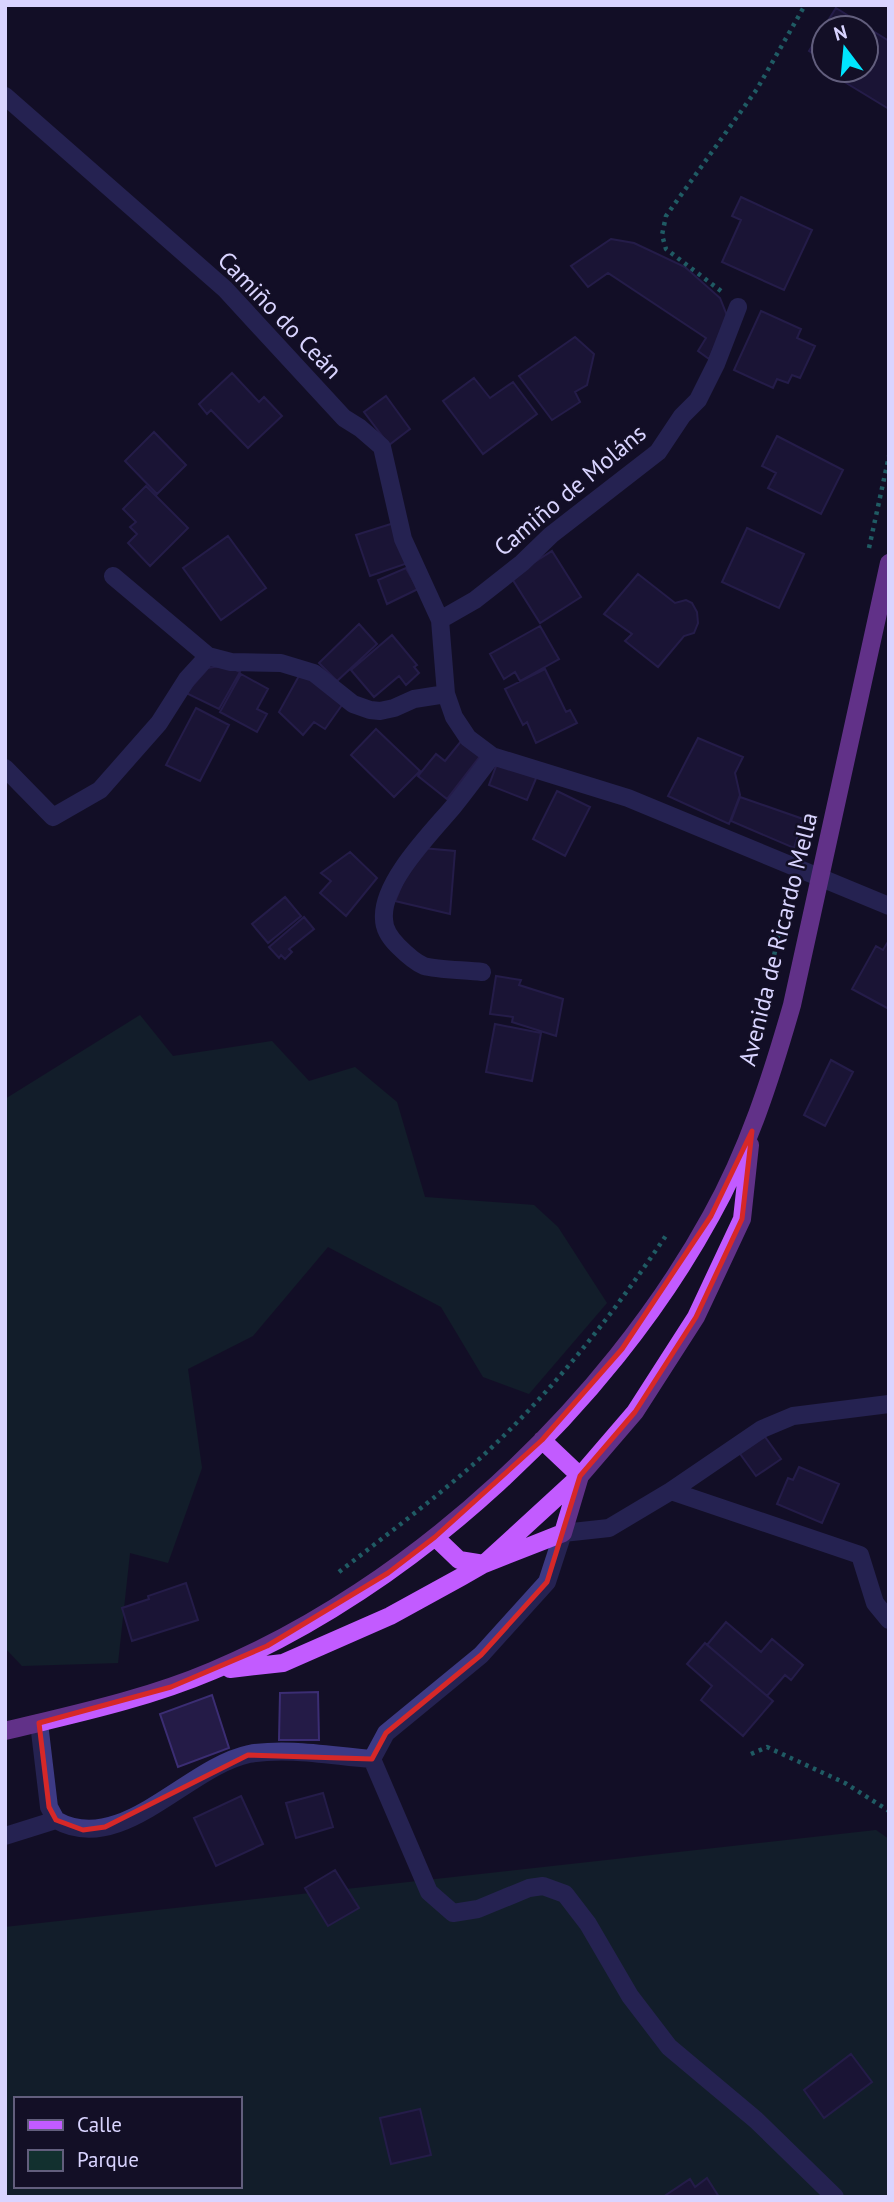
<svg xmlns="http://www.w3.org/2000/svg" width="894" height="2202" viewBox="0 0 894 2202" font-family="'PT Sans',sans-serif">
	<style>
		.green { fill: #12302f; fill-rule: evenodd }
		.building { fill: #241b47; stroke: #3b2d73; stroke-width: 2 }
		.lines { fill: none; stroke-linecap: round; stroke-linejoin: round }
		.path { stroke: #2fb8b0; stroke-width: 4.5; stroke-dasharray: 3.5 5; stroke-linecap: butt }
		.minor { stroke: #3d3a85; stroke-width: 18 }
		.major { stroke: #c25bff; stroke-width: 18 }
		.marked { fill: none; stroke: #d62828; stroke-width: 5; stroke-linejoin: round }
		.labels { text-anchor: middle; dominant-baseline: central; stroke-width: 5; stroke-linejoin: round; paint-order: stroke }
		.street-label { font-size: 24px; fill: #d9d4ff; stroke: #130f26 }
	</style>
	<rect width="100%" height="100%" fill="#130f26"/>
	<path class="green" d="M140,1015L173,1056L272,1041L309,1081L355,1067L397,1102L425,1197L534,1205L558,1227L607,1303L529,1394L483,1377L441,1307L328,1247L253,1336L188,1369L202,1468L168,1563L130,1553L118,1663L22,1666L5,1648V1099Z
		M876,1830L889,1839V2197H5V1927ZM16,2099H240V2186H16Z"/>
	<path class="building" d="M836,8L889,41V109L833,75L836,70H866V28H824V61L809,51Z
		M741,197L812,230L784,290L722,262L741,220L732,216Z
		M611,239L634,243L685,267L720,298L728,318L709,359L698,351L706,338L608,273L588,287L571,266Z
		M761,311L801,329L797,338L815,346L800,378L792,375L788,383L777,379L773,388L734,370Z
		M575,337L594,354L587,385L575,392L580,402L552,420L519,376Z
		M232,373L259,402L264,397L282,416L248,448L211,410L207,414L199,404Z
		M474,378L490,398L513,382L537,414L483,454L443,401Z
		M386,396L410,429L389,445L364,412Z
		M154,432L186,465L157,494L125,461Z
		M777,436L843,470L821,514L768,488L776,473L762,466Z
		M146,486L188,528L150,566L128,543L137,534L130,527L136,522L123,509Z
		M394,523L408,563L370,576L356,535Z
		M747,528L804,554L779,608L722,582Z
		M228,536L266,588L221,620L183,568Z
		M552,551L581,597L540,623L511,577Z
		M406,568L418,589L387,604L378,580Z
		M638,574L675,603L686,600L692,603L697,612L698,623L694,633L684,636L658,667L625,641L632,634L604,614Z
		M359,624L377,644L337,681L319,663Z
		M540,626L559,659L520,681L515,672L504,679L490,654Z
		M392,635L417,665L414,667L419,673L406,685L399,676L374,697L351,670Z
		M226,665L240,672L219,709L186,693L208,668Z
		M545,669L566,712L570,710L577,723L536,743L527,722L523,725L505,689Z
		M241,674L268,689L257,709L267,714L257,732L220,712Z
		M300,674L312,679L342,705L325,729L314,722L303,735L279,712Z
		M196,708L229,725L200,781L166,765Z
		M376,729L420,771L394,797L351,755Z
		M698,738L743,757L735,773L740,795L729,824L668,796Z
		M462,740L481,755L447,799L418,776L436,754L445,761Z
		M498,761L537,776L527,800L489,785Z
		M557,791L590,807L565,856L533,839Z
		M740,797L803,819L794,848L731,821Z
		M422,848L455,851L450,914L395,901L408,870Z
		M350,852L377,878L346,916L320,893L331,881L321,873Z
		M285,897L301,916L268,943L252,924Z
		M304,917L314,929L289,949L292,952L285,959L281,955L279,958L269,947Z
		M889,940V1009L852,989L876,946L883,950Z
		M496,976L521,980L519,985L563,999L556,1036L512,1022L513,1017L490,1014Z
		M495,1024L541,1033L532,1081L486,1072Z
		M831,1060L853,1072L825,1126L804,1115Z
		M763,1434L781,1459L756,1476L738,1451Z
		M799,1467L839,1484L822,1523L777,1504L788,1478L793,1480Z
		M186,1583L198,1620L132,1641L122,1608L149,1599L148,1596Z
		M726,1622L761,1652L772,1639L803,1665L791,1680L785,1675L767,1696L707,1645Z
		M705,1643L773,1701L743,1736L701,1700L712,1686L687,1664Z
		M318,1692L319,1740H279L280,1693Z
		M212,1695L229,1748L178,1767L160,1714Z
		M323,1793L333,1827L296,1838L286,1803Z
		M241,1796L263,1844L216,1866L194,1818Z
		M335,1870L359,1908L328,1926L305,1888Z
		M851,2054L872,2082L824,2118L804,2090Z
		M420,2109L431,2155L391,2164L380,2118Z
		M707,2178L719,2197H663L690,2179L695,2187Z"/>
	<g class="lines">
		<path class="path" d="M721,291L666,249L662,235L666,216L757,89L805,5
			M869,548L889,456
			M769,980L780,927
			M339,1572C385,1536 432,1501 476,1462C550,1395 612,1316 667,1234
			M751,1754L767,1747L845,1783L889,1811"/>
		<path class="minor" d="M5,96L225,289L344,418L360,428L382,447L403,539L440,620L446,694L454,717L468,738L492,756L628,798L889,906
			M113,576L208,656
			M440,620L475,600L522,563L551,535L658,452L682,416L698,400L716,364L738,307
			M5,768L53,817L100,790L159,723L187,679L208,656L231,662L281,663L314,673L353,704L370,710L380,711L394,708L414,699L446,694
			M482,972C467,970 437,970 424,966C414,962 405,953 398,946C391,939 384,930 384,919C381,883 431,833 453,807C466,791 479,773 492,756
			M671,1491L762,1429L793,1416L889,1404
			M56,1820C121,1857 187,1767 249,1754C288,1747 332,1756 372,1759
			M5,1836L56,1820L49,1807L39,1723
			M835,2197L756,2120L669,2047L630,1996L588,1924L565,1894L543,1886L529,1888L478,1909L453,1913L429,1892L372,1759L386,1733L481,1655L547,1582L563,1533L609,1528L671,1491L860,1555L875,1603L889,1620"/>
		<path class="major" d="M435,1537L459,1560L484,1564L563,1533L580,1476L542,1440
			M230,1669L283,1663L390,1616L461,1577L484,1564L580,1476L635,1412L696,1317L742,1219L750,1145
			M5,1731C75,1714 146,1699 212,1671C412,1588 607,1406 711,1216C748,1150 771,1078 792,1005L889,563"/>
	</g>
	<path d="M0 0H894V2202H0ZM752,1131L742,1219L696,1317L635,1412L580,1476L547,1582L481,1655L386,1733L372,1759L248,1755L105,1827L83,1830L56,1820L49,1807L39,1723L171,1687L267,1646L388,1573L435,1537L542,1440L622,1349L711,1216Z" fill="#130f26" fill-opacity=".55" fill-rule="evenodd"/>
	<path class="marked" d="M752,1131L742,1219L696,1317L635,1412L580,1476L547,1582L481,1655L386,1733L372,1759L248,1755L105,1827L83,1830L56,1820L49,1807L39,1723L171,1687L267,1646L388,1573L435,1537L542,1440L622,1349L711,1216Z"/>
	<g class="labels">
		<g class="street-label">
			<text transform="translate(280 315) rotate(46)">Camiño do Ceán</text>
			<text transform="translate(570 490) rotate(-40)">Camiño de Moláns</text>
			<text transform="translate(778 939) rotate(-76)">Avenida de Ricardo Mella</text>
		</g>
	</g>
	<rect width="894" height="2202" fill="none" stroke="#d9d4ff" stroke-width="14"/>
	<rect x="14" y="2097" width="228" height="91" fill="#130f26" stroke="#625e7d" stroke-width="2"/>
	<rect x="28" y="2120" width="35" height="10" fill="#c25bff" stroke="#625e7d" stroke-width="2"/>
	<text x="77" y="2132" font-size="21" fill="#d9d4ff">Calle</text>
	<rect x="28" y="2150" width="35" height="21" fill="#12302f" stroke="#625e7d" stroke-width="2"/>
	<text x="77" y="2167" font-size="21" fill="#d9d4ff">Parque</text>
	<g transform="translate(845 49) rotate(344)"><circle r="33" fill="#130f26" stroke="#625e7d" stroke-width="2"/>
	<path d="M0-5L12 26L0 18L-12 26Z" fill="#00e5ff"/>
	<text y="-10" font-size="19" font-weight="bold" text-anchor="middle" fill="#d9d4ff">N</text>
	</g>
</svg>
